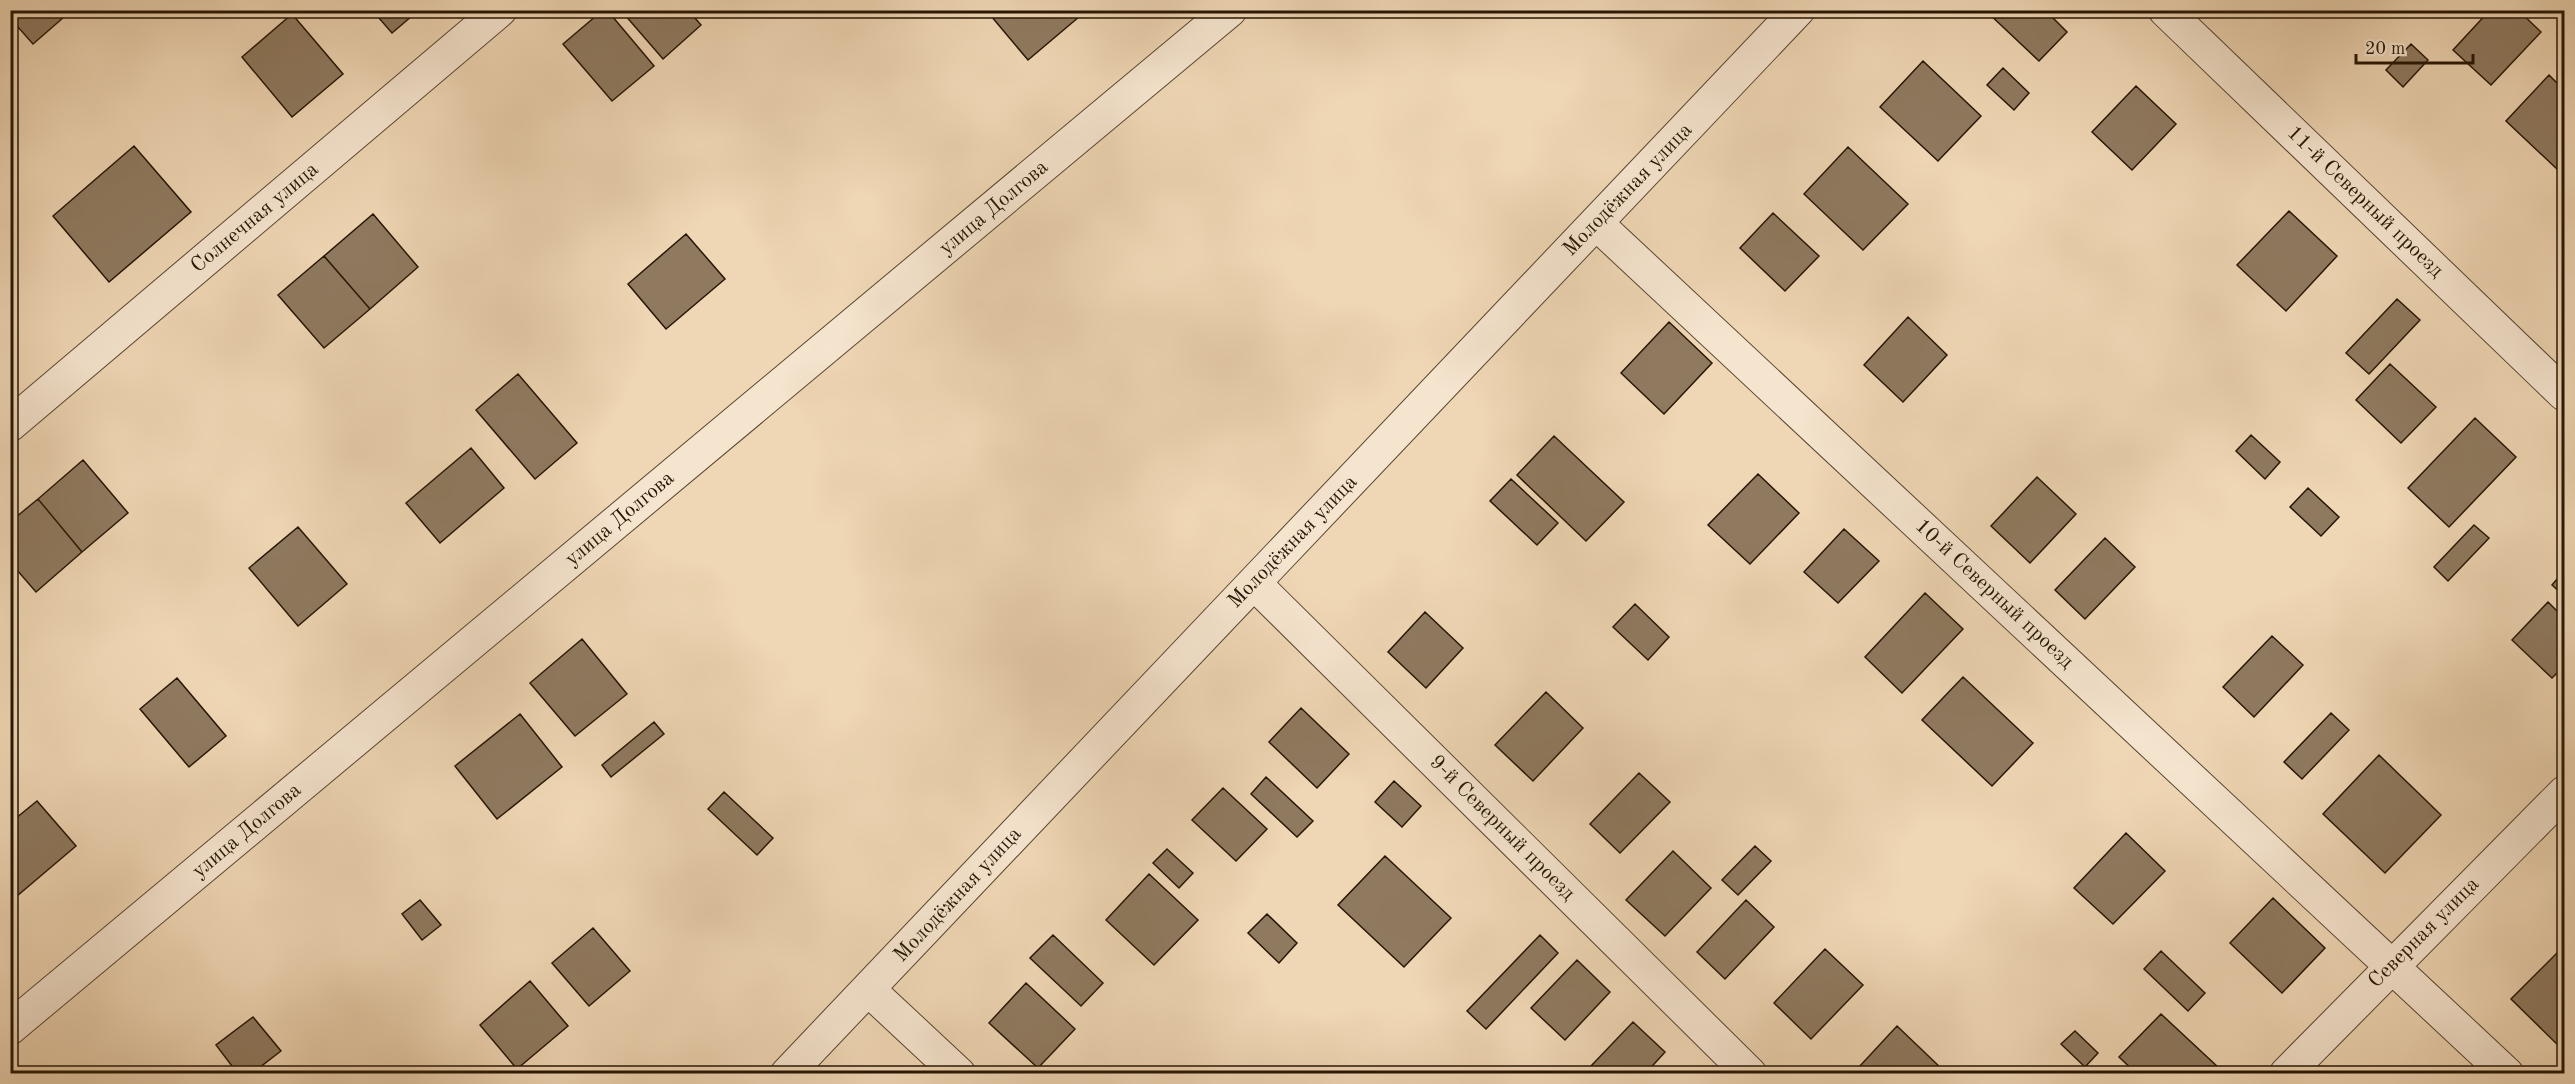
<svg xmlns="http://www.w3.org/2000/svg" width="2575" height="1084" viewBox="0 0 2575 1084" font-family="'Old Standard TT',serif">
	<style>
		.building { fill: #8f7a60; stroke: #261604; stroke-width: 1.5 }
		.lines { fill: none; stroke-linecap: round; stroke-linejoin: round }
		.minor-casing { stroke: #584630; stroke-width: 35 }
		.minor { stroke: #f5e4ce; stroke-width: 33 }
		.labels { text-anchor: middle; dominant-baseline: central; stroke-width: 4.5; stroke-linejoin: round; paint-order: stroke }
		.street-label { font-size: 21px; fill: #261604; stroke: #f5e4ce }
	</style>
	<rect width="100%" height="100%" fill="#efd6b4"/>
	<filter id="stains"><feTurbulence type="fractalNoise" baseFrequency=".00333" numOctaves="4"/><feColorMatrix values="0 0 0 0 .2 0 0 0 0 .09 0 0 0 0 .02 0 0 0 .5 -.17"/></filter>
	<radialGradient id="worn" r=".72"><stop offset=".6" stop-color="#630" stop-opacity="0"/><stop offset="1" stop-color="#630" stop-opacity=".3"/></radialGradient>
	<path class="building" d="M10,10H72L33,44L10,18Z
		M372,10H419L392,33Z
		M603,10H607L654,66L612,101L563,44Z
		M631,10H688L701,25L663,59L625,15Z
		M986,10H1085L1086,11L1028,60Z
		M2045,10L2067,32L2039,61L1986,11Z
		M2490,10H2518L2541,32L2491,85L2453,50Z
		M292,14L343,74L292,117L242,57Z
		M2411,44L2428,60L2403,87L2386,70Z
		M1923,61L1981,116L1938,161L1880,107Z
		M2003,68L2029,93L2014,110L1987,85Z
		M2549,75L2564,90V164L2558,170L2506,121Z
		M2136,86L2176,124L2132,170L2092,132Z
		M134,146L191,212L109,282L53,216Z
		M1848,147L1908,204L1863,250L1804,194Z
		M2289,211L2337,256L2286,311L2237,265Z
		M1773,213L1819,256L1785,291L1740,248Z
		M373,214L418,267L370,309L324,256Z
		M686,234L725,279L666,329L628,284Z
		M324,256L370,309L324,348L278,295Z
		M2397,299L2420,320L2369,374L2346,353Z
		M1908,317L1947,355L1903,402L1864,365Z
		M1669,322L1712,363L1664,414L1621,373Z
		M2390,364L2436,407L2401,443L2356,400Z
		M518,374L577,443L535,479L476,410Z
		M2475,418L2516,457L2449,527L2408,488Z
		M2251,435L2280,462L2265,479L2236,451Z
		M1554,436L1624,502L1586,541L1517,475Z
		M471,448L504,488L440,543L406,503Z
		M83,460L128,513L82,552L38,499Z
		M1758,474L1799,513L1750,564L1708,525Z
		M2037,477L2076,514L2030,563L1991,526Z
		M1511,479L1558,523L1537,545L1490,501Z
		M2308,488L2339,517L2321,536L2290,507Z
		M38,499L82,552L36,592L10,562V522Z
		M2474,525L2489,538L2448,581L2434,567Z
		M298,527L347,584L298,626L249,568Z
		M1844,529L1879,561L1838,603L1804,572Z
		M2105,538L2135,567L2085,619L2055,590Z
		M2564,571V596L2552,585Z
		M1925,593L1963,629L1902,693L1865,657Z
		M2548,602L2564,618V666L2552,678L2512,640Z
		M1635,604L1669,637L1648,660L1613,627Z
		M1425,612L1463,648L1426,688L1388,652Z
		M2272,636L2303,665L2254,717L2223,687Z
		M582,639L627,694L575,736L530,683Z
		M1963,677L2033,743L1992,786L1922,720Z
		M177,678L226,736L189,767L140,709Z
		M1546,692L1583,728L1533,781L1495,745Z
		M1301,708L1349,754L1317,788L1269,742Z
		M2331,713L2349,730L2302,779L2284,762Z
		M520,714L562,767L497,819L455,766Z
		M654,722L664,734L611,777L602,765Z
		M2379,755L2441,815L2385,873L2323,814Z
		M1639,773L1670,802L1620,853L1590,824Z
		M1266,777L1313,821L1297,837L1251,794Z
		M1394,781L1421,806L1402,827L1375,802Z
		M1223,788L1267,829L1236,861L1192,820Z
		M724,792L773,838L757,855L708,809Z
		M37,801L76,846L17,896L10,889V823Z
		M2126,833L2165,871L2113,924L2074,888Z
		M1755,846L1771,861L1738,895L1722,880Z
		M1167,849L1193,873L1179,888L1153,863Z
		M1673,851L1711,888L1665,936L1626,900Z
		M1385,856L1451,918L1404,967L1338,905Z
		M1149,874L1198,920L1154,965L1106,920Z
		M2273,898L2325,948L2282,993L2230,943Z
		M420,900L441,925L422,940L402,914Z
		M1746,900L1774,927L1725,979L1697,952Z
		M1267,914L1297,943L1279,963L1248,933Z
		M593,928L630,971L589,1006L552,963Z
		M1053,935L1103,983L1081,1006L1030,958Z
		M1540,935L1558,953L1486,1029L1467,1011Z
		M2564,946V1051L2511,999Z
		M1825,949L1863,985L1811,1039L1774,1003Z
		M2161,951L2205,993L2188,1011L2144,969Z
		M1577,960L1610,992L1565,1040L1531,1008Z
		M530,981L568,1026L517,1069L480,1025Z
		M1026,983L1075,1029L1038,1068L989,1023Z
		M2161,1014L2219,1068L2214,1074H2137L2119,1057Z
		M253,1017L281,1051L251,1074H238L216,1045Z
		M1633,1022L1665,1052L1645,1074H1599L1591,1066Z
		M1897,1026L1943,1070L1939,1074H1866L1859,1067Z
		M2075,1031L2098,1053L2085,1067L2061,1044Z"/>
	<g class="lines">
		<defs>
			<path id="minor" d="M2165,10L2564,394
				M1596,223L2507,1074
				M10,425L500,10
				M1254,583L1750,1074
				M869,990L959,1074
				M10,1028L1230,10
				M787,1074L1798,10
				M2286,1074L2564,793"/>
		</defs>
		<use href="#minor" class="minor-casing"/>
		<use href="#minor" class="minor"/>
	</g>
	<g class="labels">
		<g class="street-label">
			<text transform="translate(1628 190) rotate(-46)">Молодёжная улица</text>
			<text transform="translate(2365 202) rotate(44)">11-й Северный проезд</text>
			<text transform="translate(994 208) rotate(-40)">улица Долгова</text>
			<text transform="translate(255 218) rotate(-40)">Солнечная улица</text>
			<text transform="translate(620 519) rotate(-40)">улица Долгова</text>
			<text transform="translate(1293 542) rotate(-46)">Молодёжная улица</text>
			<text transform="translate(1994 594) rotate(43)">10-й Северный проезд</text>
			<text transform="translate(1502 828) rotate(45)">9-й Северный проезд</text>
			<text transform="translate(247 831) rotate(-40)">улица Долгова</text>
			<text transform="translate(958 895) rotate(-47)">Молодёжная улица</text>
			<text transform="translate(2424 933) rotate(-45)">Северная улица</text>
		</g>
	</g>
	<rect width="2575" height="1084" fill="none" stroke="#efd6b4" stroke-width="36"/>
	<rect x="12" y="12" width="2551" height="1060" fill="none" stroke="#261604" stroke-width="3"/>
	<rect x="18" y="18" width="2539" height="1048" fill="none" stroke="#261604" stroke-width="1.5"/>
	<path d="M2356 54v9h117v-9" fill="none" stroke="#261604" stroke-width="3"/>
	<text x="2365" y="54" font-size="18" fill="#261604" stroke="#f5e4ce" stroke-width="4.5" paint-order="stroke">20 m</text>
	<rect width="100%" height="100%" filter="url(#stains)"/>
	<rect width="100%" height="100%" fill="url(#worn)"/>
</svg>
